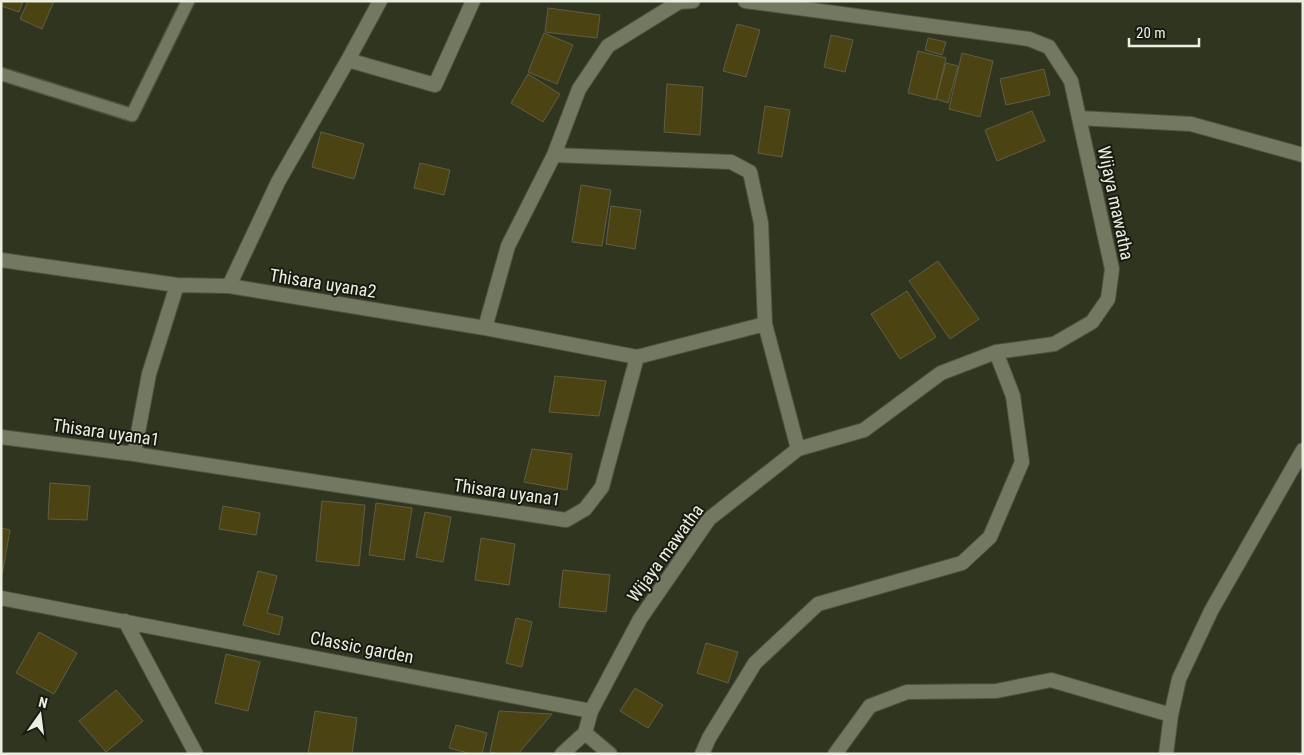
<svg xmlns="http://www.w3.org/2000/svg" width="1304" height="755" viewBox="0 0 1304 755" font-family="'Roboto Condensed',sans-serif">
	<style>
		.building { fill: #4b4312; stroke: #615d46 }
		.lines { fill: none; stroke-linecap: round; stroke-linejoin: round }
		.service-casing { stroke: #4f5340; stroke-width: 15 }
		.minor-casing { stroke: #4f5340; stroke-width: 16 }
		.service { stroke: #737961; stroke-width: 12 }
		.minor { stroke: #737961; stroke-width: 14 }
		.labels { text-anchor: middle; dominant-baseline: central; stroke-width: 4; stroke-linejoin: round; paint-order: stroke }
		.street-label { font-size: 18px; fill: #ebefe1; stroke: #191b12 }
	</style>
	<rect width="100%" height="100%" fill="#303520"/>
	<path class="building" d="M1,1H23L19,12L1,6Z
		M28,1H54L42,29L20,19Z
		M548,8L600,15L597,38L545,32Z
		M737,24L760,30L746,77L723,71Z
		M544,33L573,45L557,84L528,72Z
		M831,35L853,40L845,72L824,67Z
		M928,38L946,42L942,55L925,50Z
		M918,51L946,58L936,100L908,93Z
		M962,53L993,61L980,117L949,109Z
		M946,63L958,66L948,103L936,99Z
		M1044,69L1050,95L1006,105L1000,79Z
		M528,74L560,94L543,122L511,103Z
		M667,84L703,87L700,135L664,132Z
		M765,106L790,110L782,157L758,153Z
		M1032,111L1045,141L997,161L985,130Z
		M321,132L364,144L354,179L312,167Z
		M420,163L450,170L444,195L414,188Z
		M581,185L611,190L602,246L572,242Z
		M611,206L641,210L635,249L606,244Z
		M938,261L979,319L950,339L909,281Z
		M907,291L936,337L900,359L871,314Z
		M555,376L606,381L599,416L549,412Z
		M532,449L572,454L567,490L524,482Z
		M50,483L90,486L87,520L48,519Z
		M322,501L365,505L359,566L316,561Z
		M376,503L412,508L404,560L369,555Z
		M223,506L260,513L256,535L219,529Z
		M425,512L451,517L443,562L416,557Z
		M1,528L10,530L2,575H1Z
		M481,538L515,544L509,585L475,580Z
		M563,570L610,575L606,612L559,607Z
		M258,571L277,576L267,613L283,617L279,635L243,625Z
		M516,618L532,622L522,667L506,663Z
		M39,632L77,653L54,694L16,673Z
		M706,643L738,652L728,683L697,673Z
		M226,654L260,662L248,711L215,703Z
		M635,688L663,705L648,728L620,711Z
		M116,690L143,721L106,752L79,721Z
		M315,711L357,718L352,754H308Z
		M499,711L552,714L518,754H502L490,752Z
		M456,725L487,733L482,754H472L449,748Z"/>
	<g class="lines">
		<defs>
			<path id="service" d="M1,74L132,115L188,1"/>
			<path id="minor" d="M348,60L435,85L473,1
				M1079,118L1191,124L1303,155
				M554,155L731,162L750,172L761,223L765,324
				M1,260L177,285L229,286L485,328L637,357
				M229,286L278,182L348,60L380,1
				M485,328L508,246L554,155L579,89L608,46L679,2L693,1
				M1,437L134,454L566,520L585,509L602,487L637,357L765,324L798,449
				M134,454L149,374L177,285
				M1,598L591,711
				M125,621L196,754
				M585,733L610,754
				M562,754L585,733L591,711L640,619L709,519L798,449L864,430L941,373L996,352L1054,344L1092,322L1108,299L1112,269L1071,81L1049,47L1029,39L745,1
				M702,754L709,738L755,663L818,604L962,563L990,537L1022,462L1013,396L996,352
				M835,754L870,706L907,692L996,691L1051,680L1171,715
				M1166,754L1171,715L1179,679L1211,611L1303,450"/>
		</defs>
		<use href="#service" class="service-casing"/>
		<use href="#minor" class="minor-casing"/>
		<use href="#service" class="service"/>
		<use href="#minor" class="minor"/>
	</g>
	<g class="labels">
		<g class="street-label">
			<text transform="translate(1116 203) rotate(78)">Wijaya mawatha</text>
			<text transform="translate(323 283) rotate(9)">Thisara uyana2</text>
			<text transform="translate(106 432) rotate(8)">Thisara uyana1</text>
			<text transform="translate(507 492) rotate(8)">Thisara uyana1</text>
			<text transform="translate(665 553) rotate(-54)">Wijaya mawatha</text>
			<text transform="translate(362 647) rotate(11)">Classic garden</text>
		</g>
	</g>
	<rect width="1304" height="755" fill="none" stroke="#ebefe1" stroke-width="5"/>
	<g transform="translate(40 715) rotate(14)" stroke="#191b12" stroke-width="4" paint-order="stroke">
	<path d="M0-4L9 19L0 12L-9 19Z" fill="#ebefe1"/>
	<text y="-8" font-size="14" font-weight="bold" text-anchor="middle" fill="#ebefe1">N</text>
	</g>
	<path d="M1129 38v8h70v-8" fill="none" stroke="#ebefe1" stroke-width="2.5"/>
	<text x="1136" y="38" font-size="15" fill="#ebefe1" stroke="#191b12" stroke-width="4" paint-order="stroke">20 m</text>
</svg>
